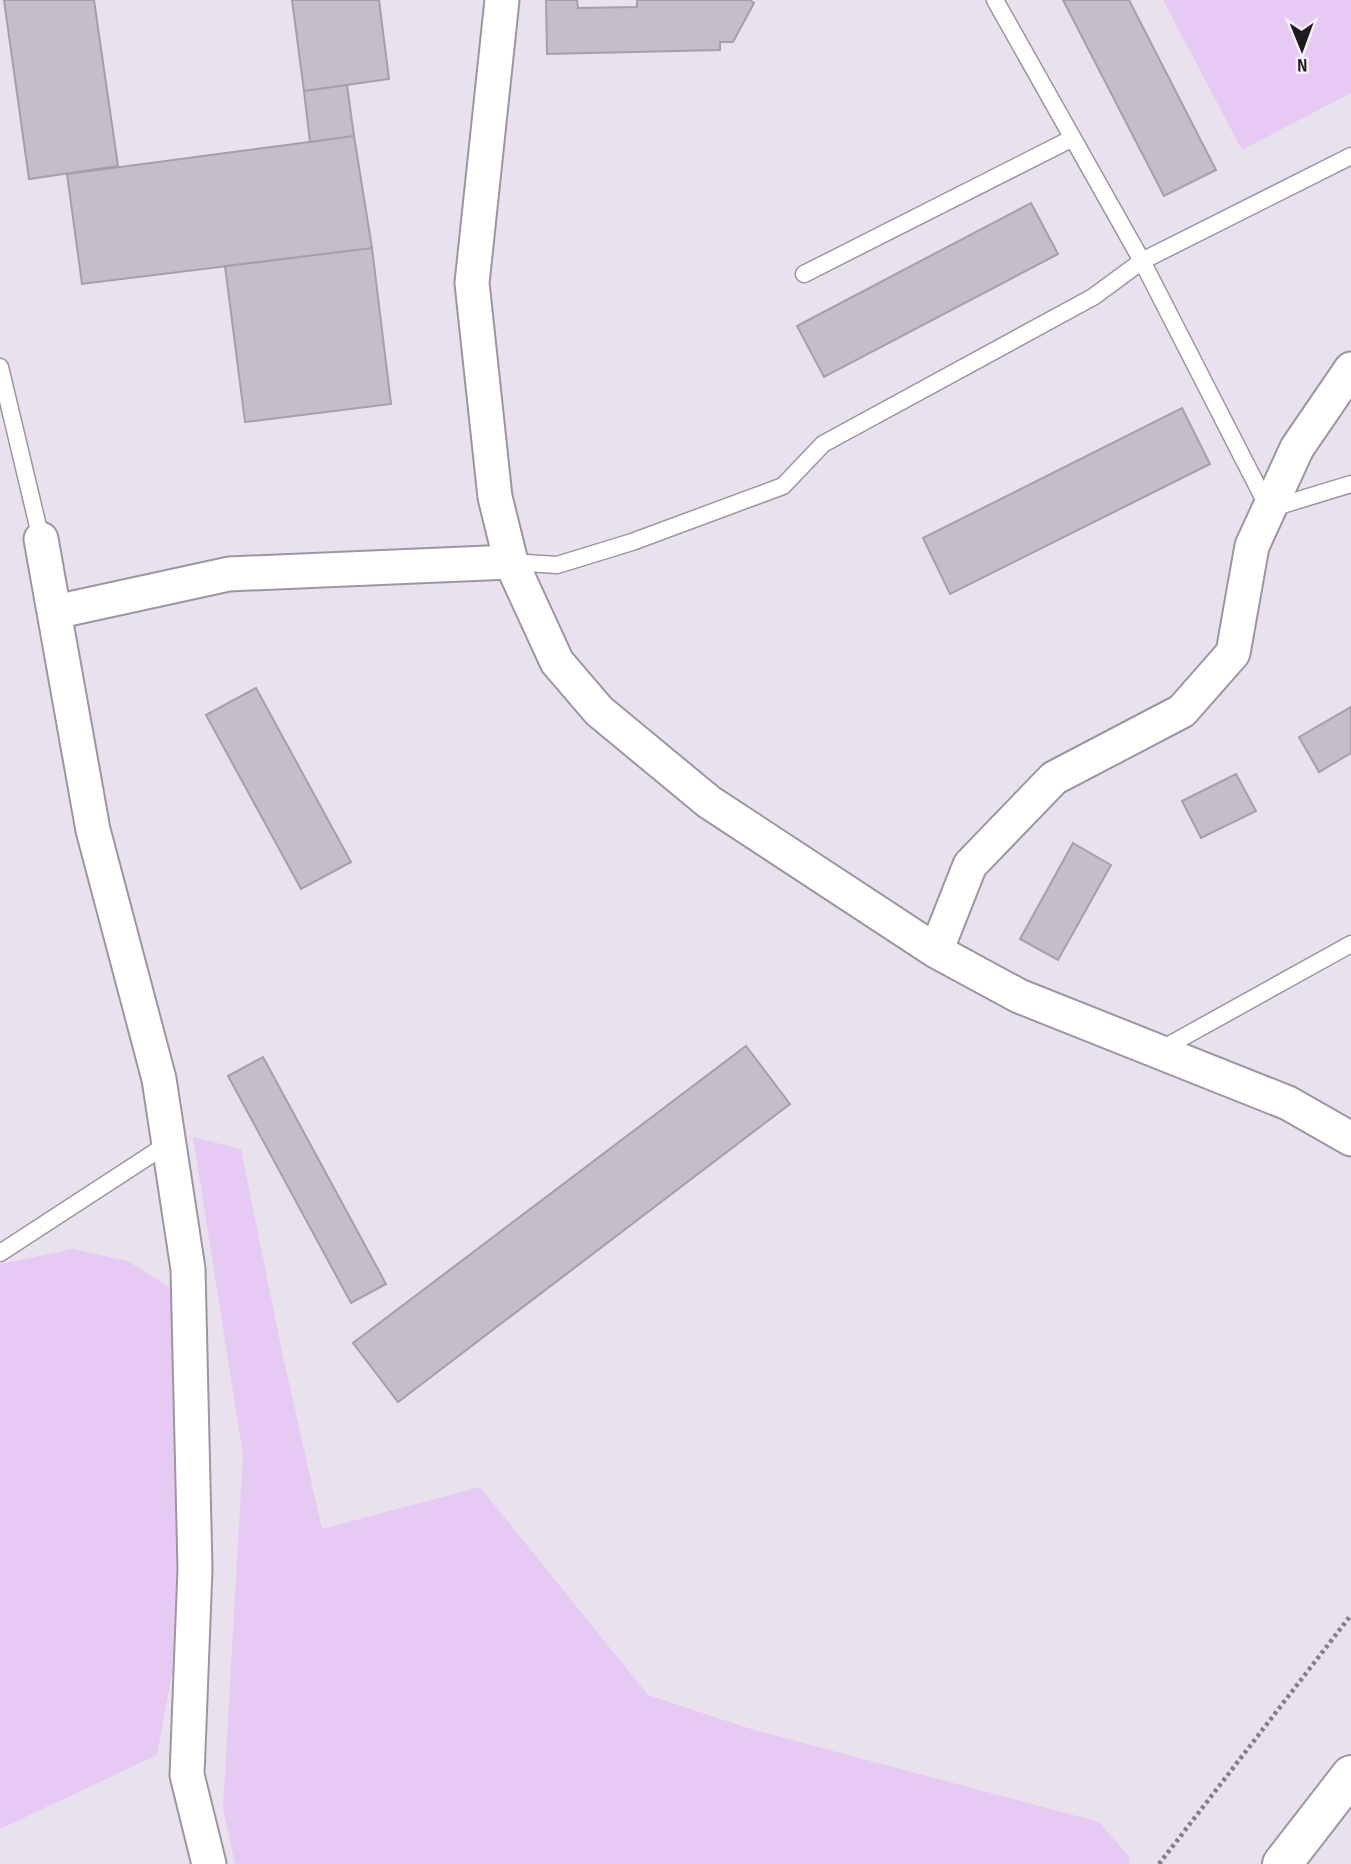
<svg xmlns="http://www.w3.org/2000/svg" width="1351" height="1864" viewBox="0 0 1351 1864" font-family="'Sofia Sans Condensed',sans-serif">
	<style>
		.green { fill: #e6caf4 }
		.building { fill: #c5bdc9; stroke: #a69eaa; stroke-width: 2 }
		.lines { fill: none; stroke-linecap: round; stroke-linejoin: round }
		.lane-casing { stroke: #9d95a1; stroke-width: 19 }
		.street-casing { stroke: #9d95a1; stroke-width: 37 }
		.secondary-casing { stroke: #9d95a1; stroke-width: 42 }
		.path { stroke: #847e87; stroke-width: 4.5; stroke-dasharray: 3.5 3.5; stroke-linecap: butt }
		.lane { stroke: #fff; stroke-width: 16 }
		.street { stroke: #fff; stroke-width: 33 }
		.secondary { stroke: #fff; stroke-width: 38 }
	</style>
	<rect width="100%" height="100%" fill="#e9e1ee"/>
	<path class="green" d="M1163,0H1351V93L1242,150Z
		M193,1137L241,1149L282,1352L322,1529L480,1487L648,1695L751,1729L1099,1822L1130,1858L1128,1864H235L223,1808L243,1455Z
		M73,1249L128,1261L172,1289L180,1631L157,1755L0,1829V1264Z"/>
	<path class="building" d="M4,0H94L118,166L29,179Z
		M292,0H379L389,79L304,91Z
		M546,0H577L578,8L637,7V0H750L754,3L733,42H720V50L547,54Z
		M1063,0H1129L1216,170L1164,196Z
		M347,85L354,136L310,142L304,91Z
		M354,136L372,248L82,284L67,174Z
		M1031,203L1058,254L824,377L797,326Z
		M372,248L391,404L245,422L225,266Z
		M1182,408L1210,464L950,594L923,538Z
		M256,688L351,862L301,889L206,715Z
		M1351,707V753L1319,772L1299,737Z
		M1236,774L1256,811L1201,838L1182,801Z
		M1073,843L1111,865L1058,960L1020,939Z
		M746,1046L790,1104L398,1402L353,1343Z
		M263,1057L386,1284L351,1303L228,1076Z"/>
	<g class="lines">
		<defs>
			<path id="lane" d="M995,0L1142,261L1351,156
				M804,274L1073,138
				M0,367L41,539
				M511,562L557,565L632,542L783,486L823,444L1093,297L1142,261L1269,509L1351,484
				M1160,1050L1351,944
				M0,1253L169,1143"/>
			<path id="street" d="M502,0L472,283L495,497L511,562L557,662L599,711L709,802L936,951L1019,996L1288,1103L1351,1139
				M41,539L93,830L159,1079L188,1269L195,1569L187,1775L209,1864
				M55,612L229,574L511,562
				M936,951L970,865L1054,778L1182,711L1233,653L1252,546L1297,448L1351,369"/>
			<path id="secondary" d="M1282,1864L1351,1775"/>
		</defs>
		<use href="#lane" class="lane-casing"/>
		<use href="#street" class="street-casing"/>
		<use href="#secondary" class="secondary-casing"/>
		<path class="path" d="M1159,1864L1351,1615"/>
		<use href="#lane" class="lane"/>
		<use href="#street" class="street"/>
		<use href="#secondary" class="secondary"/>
	</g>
	<g transform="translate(1302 49) rotate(179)" stroke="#f7effb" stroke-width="5" paint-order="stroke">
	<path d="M0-5L12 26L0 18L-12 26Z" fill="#1e1b1f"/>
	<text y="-10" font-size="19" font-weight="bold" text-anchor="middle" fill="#1e1b1f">N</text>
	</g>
</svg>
